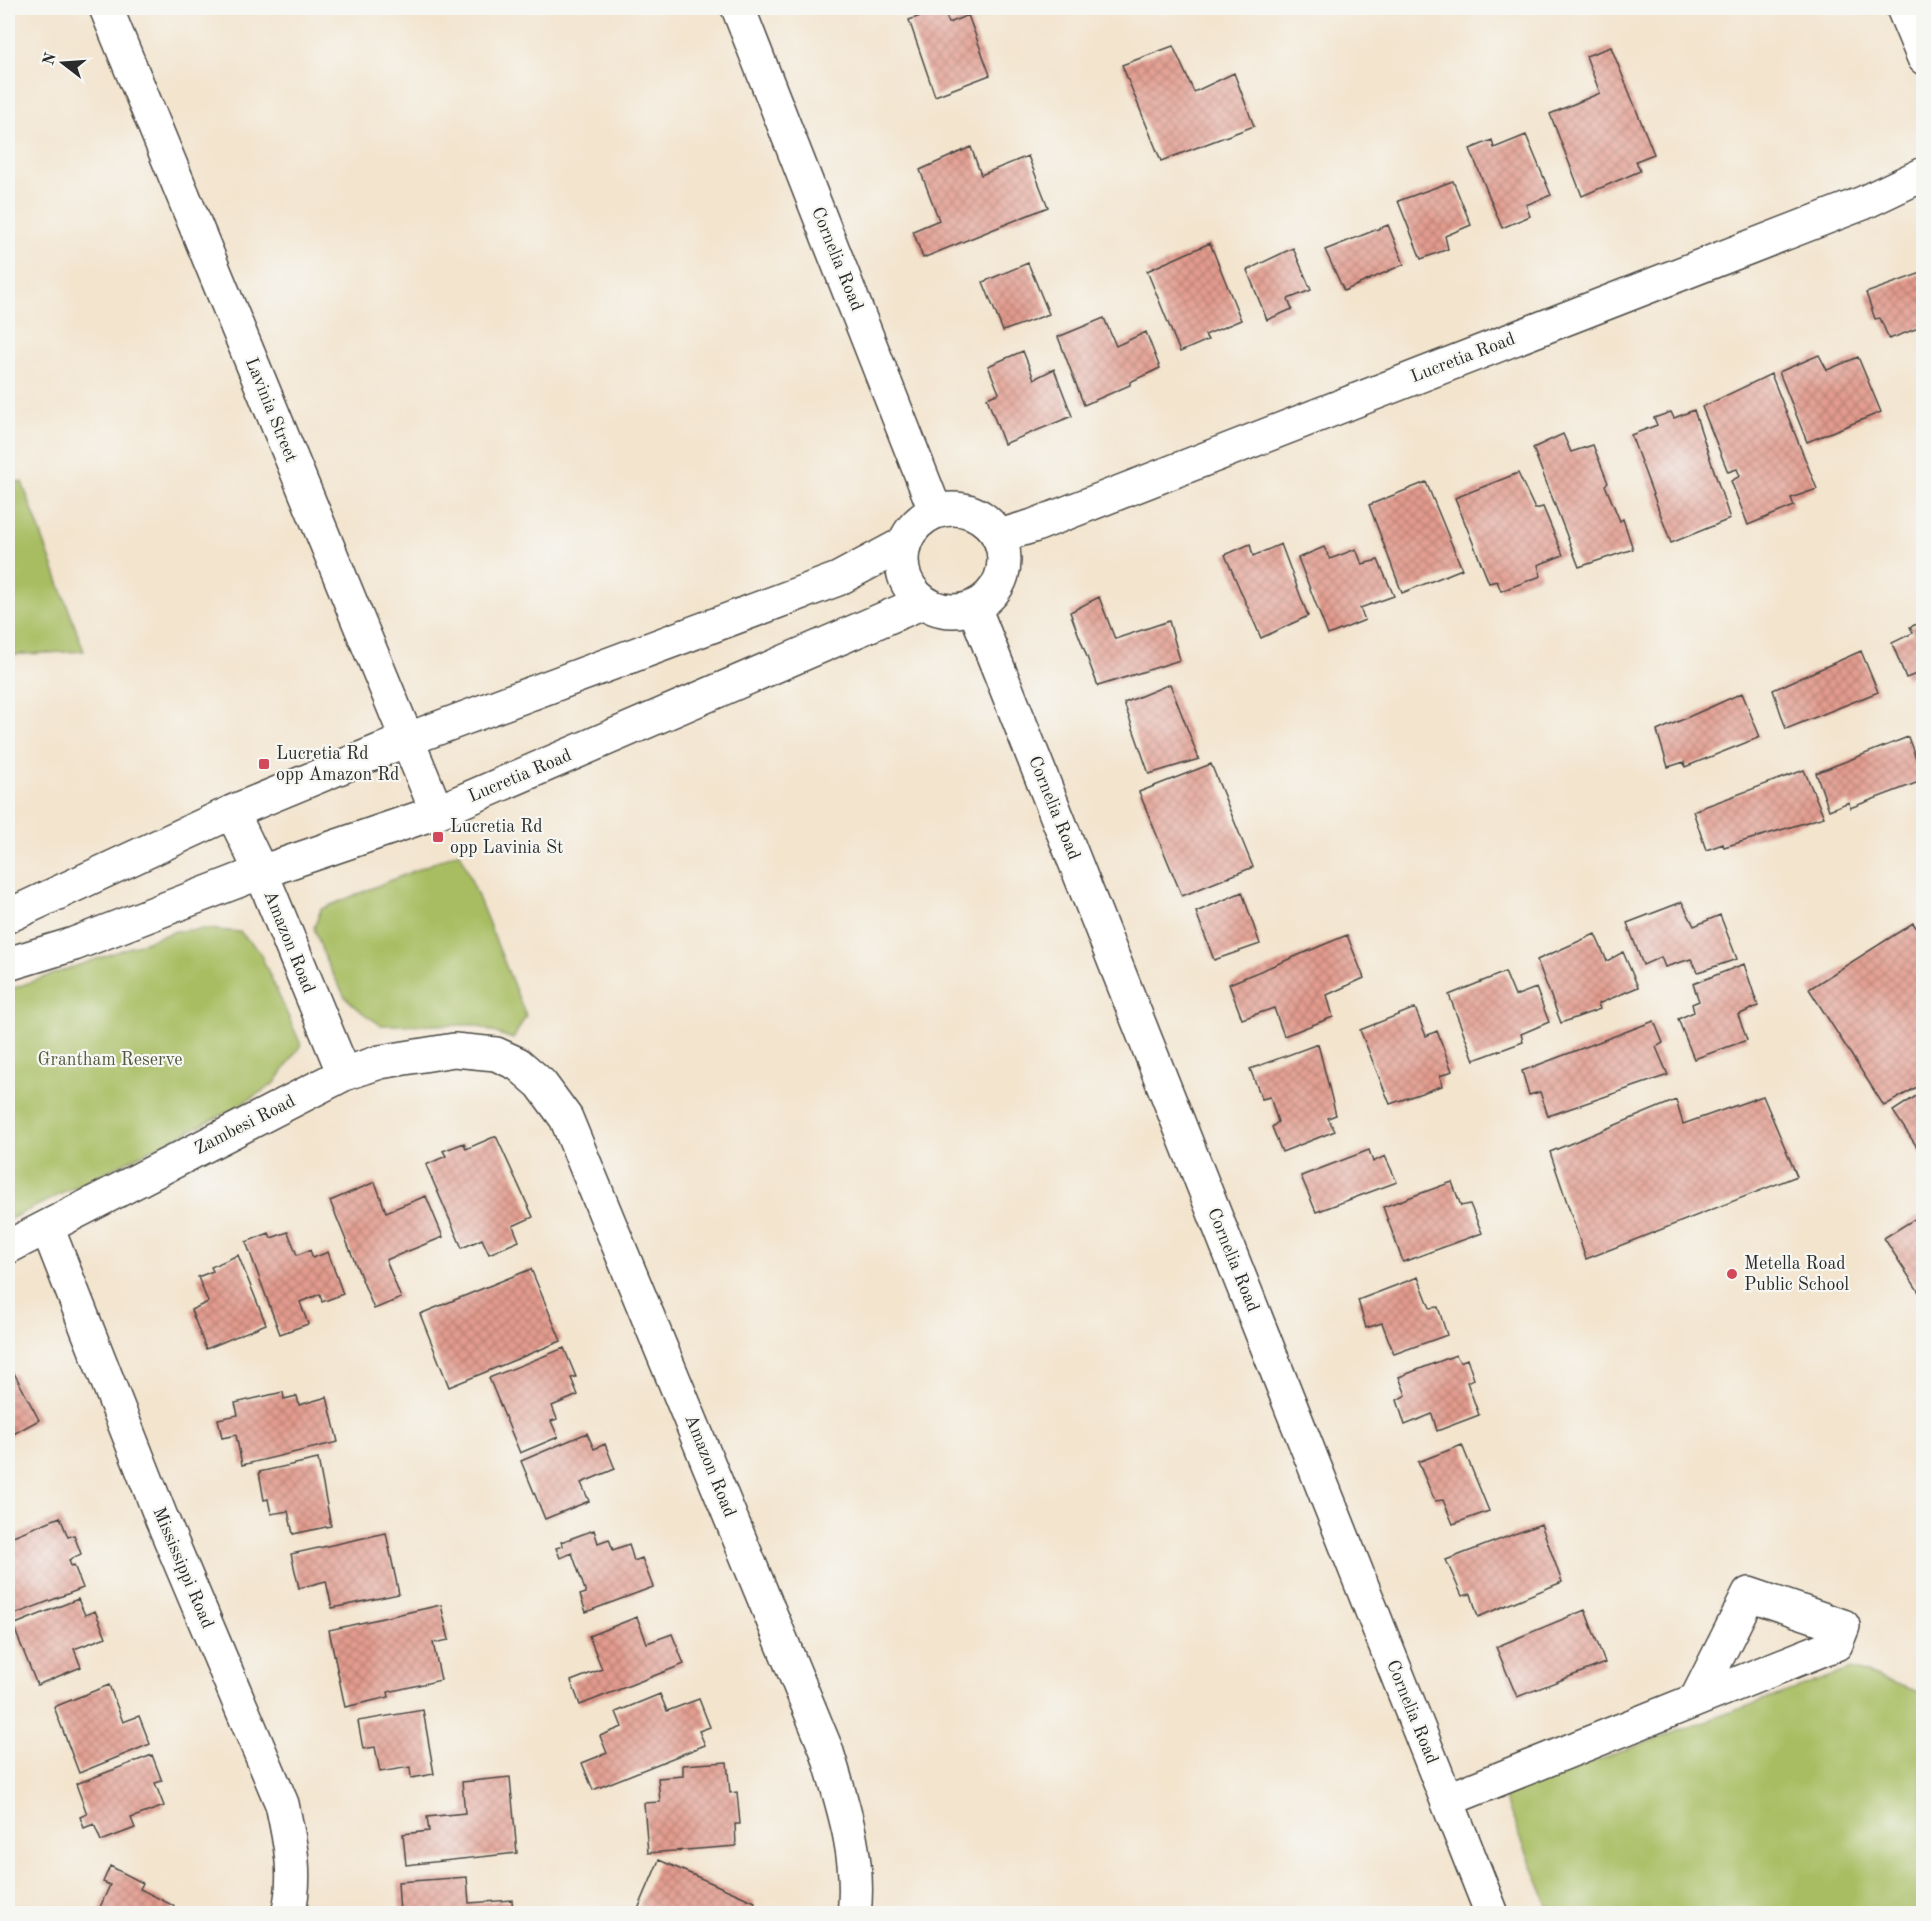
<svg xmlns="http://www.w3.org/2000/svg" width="1931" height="1921" viewBox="0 0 1931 1921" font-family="'Old Standard TT',serif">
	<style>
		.green { fill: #a8bd62; stroke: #6a7446; stroke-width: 1.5 }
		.building { fill: url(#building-cross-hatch) }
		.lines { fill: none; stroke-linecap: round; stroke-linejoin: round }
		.minor-casing { stroke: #494743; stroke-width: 36 }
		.minor { stroke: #fff; stroke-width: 33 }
		.poi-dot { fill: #d1495b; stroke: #f6f6f2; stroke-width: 2 }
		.labels { text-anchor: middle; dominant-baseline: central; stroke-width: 4.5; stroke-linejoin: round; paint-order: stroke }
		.street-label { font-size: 18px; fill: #2b2b2b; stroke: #f6f6f2 }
		.poi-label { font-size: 18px; fill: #2b2b2b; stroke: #f6f6f2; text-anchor: start }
		.park-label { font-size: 18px; fill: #50573c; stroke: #f6f6f2 }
	</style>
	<defs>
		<pattern id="building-cross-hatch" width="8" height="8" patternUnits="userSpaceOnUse" patternTransform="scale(1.5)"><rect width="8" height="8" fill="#e39b8e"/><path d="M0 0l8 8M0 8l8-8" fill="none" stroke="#b87f74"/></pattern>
	</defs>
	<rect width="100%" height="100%" fill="#f6f6f2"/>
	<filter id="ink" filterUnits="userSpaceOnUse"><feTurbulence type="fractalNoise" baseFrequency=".0167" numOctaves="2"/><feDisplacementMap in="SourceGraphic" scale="12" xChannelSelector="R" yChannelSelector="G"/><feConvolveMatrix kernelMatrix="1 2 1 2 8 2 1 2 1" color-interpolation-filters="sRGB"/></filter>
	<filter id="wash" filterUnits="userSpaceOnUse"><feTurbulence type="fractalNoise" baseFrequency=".008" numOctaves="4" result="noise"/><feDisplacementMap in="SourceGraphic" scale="24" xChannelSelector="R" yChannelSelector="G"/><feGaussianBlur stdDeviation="1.35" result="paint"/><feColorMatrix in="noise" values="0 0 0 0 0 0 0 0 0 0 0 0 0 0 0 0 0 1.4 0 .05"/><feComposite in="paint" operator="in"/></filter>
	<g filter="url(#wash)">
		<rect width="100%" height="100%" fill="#f3e4ce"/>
		<path class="green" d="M8,481L22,482L84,651L8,655Z
			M460,852L526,1016L513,1039L474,1025H381L363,1013L345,997L327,963L314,928L321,909Z
			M207,929L240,932L259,951L301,1045L275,1083L234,1109L8,1220V990L176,931Z
			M1851,1669L1923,1693V1913H1551L1503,1794Z"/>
		<g id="blocks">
			<path class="building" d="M943,8L949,23L968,15L990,75L935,96L909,20Z
				M1173,46L1194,92L1234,73L1254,126L1161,161L1122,65Z
				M1611,47L1654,154L1636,161L1640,171L1582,196L1550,114L1600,93L1586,56Z
				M1526,135L1551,195L1526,205L1530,216L1502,228L1470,149L1492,140L1494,148Z
				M971,147L981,175L1028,156L1048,207L923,258L913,231L939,220L920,170Z
				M1453,181L1471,225L1445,236L1448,249L1421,259L1398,201Z
				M1388,225L1404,264L1344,291L1325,250Z
				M1210,243L1241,320L1205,335L1208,340L1180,352L1147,271Z
				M1293,248L1311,290L1288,299L1292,309L1267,320L1247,270Z
				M1028,263L1049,314L1003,331L983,282Z
				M1924,272V326L1889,339L1880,318L1875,319L1866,293Z
				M1104,318L1116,346L1146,332L1160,368L1130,382V385L1084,405L1058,337Z
				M1023,351L1034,379L1054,369L1072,416L1004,444L987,398L999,393L988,366Z
				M1819,355L1827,370L1858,357L1881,412L1807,442L1779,372Z
				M1771,374L1817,489L1791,498L1794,506L1748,525L1731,481L1740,476L1737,469L1728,472L1702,407Z
				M1694,410L1730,519L1671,543L1631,435L1657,425L1654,418L1671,412L1674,418Z
				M1563,434L1571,452L1593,445L1608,483L1605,485L1620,521L1623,519L1633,549L1579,567L1533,448Z
				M1518,473L1535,509L1543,507L1563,555L1538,565L1541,576L1501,591L1497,581L1489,583L1455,498Z
				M1426,482L1462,569L1402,593L1369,505Z
				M1250,544L1253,556L1281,544L1308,616L1261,638L1225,555Z
				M1324,547L1330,559L1356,549L1362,564L1378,560L1394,596L1360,608L1365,620L1328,635L1298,558Z
				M1099,597L1115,639L1169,621L1180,660L1098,686L1070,612Z
				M1924,621V671L1906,678L1892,643L1913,633L1910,627Z
				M1861,651L1878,692L1786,729L1773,690Z
				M1170,684L1199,759L1149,774L1124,703Z
				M1742,693L1760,737L1685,767L1684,762L1668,767L1657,731Z
				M1908,737L1924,780L1850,808L1849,802L1829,810L1816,773Z
				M1211,764L1253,867L1182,896L1139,792Z
				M1804,770L1824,817L1724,847L1723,844L1706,850L1693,811Z
				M1242,892L1260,944L1214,960L1196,912Z
				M1682,902L1694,926L1720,915L1737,959L1698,972L1691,959L1665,967L1661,957L1643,965L1627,923Z
				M1913,923L1924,939V1083L1884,1106L1809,989Z
				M1595,934L1607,961L1623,952L1638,987L1598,1004L1600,1009L1561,1023L1537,960Z
				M1347,935L1364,978L1327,995L1333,1017L1284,1036L1274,1008L1242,1019L1229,984Z
				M1744,964L1758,1006L1738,1015L1747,1040L1694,1059L1678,1019L1694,1012L1692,1004L1699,1001L1693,984Z
				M1505,972L1515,996L1536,988L1549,1022L1521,1034L1523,1042L1474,1060L1449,995Z
				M1415,1008L1426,1036L1437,1031L1452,1071L1440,1076L1442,1086L1390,1104L1360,1030Z
				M1654,1021L1663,1043L1656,1047L1668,1075L1548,1116L1540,1092L1529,1095L1522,1071Z
				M1318,1044L1336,1115L1328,1118L1335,1131L1282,1152L1272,1127L1278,1122L1270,1097L1262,1099L1250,1069Z
				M1924,1091V1151L1921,1153L1893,1111Z
				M1763,1096L1797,1176L1586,1259L1550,1152L1676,1100L1683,1124Z
				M496,1136L533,1217L513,1226L519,1241L489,1254L482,1239L462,1248L426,1165L446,1156L443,1151L464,1143L466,1149Z
				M1369,1150L1373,1162L1385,1156L1397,1182L1316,1212L1301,1176Z
				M375,1182L386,1212L426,1196L443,1237L386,1260L401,1298L374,1309L330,1201Z
				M1452,1182L1461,1206L1470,1204L1482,1233L1403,1262L1383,1207Z
				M1924,1213V1300L1884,1238Z
				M288,1232L297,1255L310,1250L313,1258L328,1252L343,1294L322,1302L320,1294L300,1302L308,1324L280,1334L246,1242L269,1233L271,1238Z
				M238,1255L266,1324L206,1349L191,1310L208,1302L198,1277L213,1271L211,1267Z
				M531,1269L561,1341L449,1387L420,1314Z
				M1418,1277L1430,1308L1438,1307L1447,1335L1394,1354L1382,1323L1366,1328L1358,1300Z
				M564,1348L576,1377L571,1378L578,1395L552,1406L557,1419L551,1421L558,1437L520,1453L489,1378Z
				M1456,1355L1460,1362L1467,1359L1474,1379L1467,1382L1479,1415L1437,1431L1432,1414L1405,1425L1397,1400L1406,1395L1399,1377Z
				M14,1373L39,1420L8,1437V1377Z
				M283,1392L284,1399L297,1396L299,1405L327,1397L338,1442L242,1465L236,1435L222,1438L218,1419L238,1415L235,1403Z
				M587,1433L594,1449L605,1444L615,1469L581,1483L589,1501L545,1519L521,1461Z
				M1462,1445L1489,1511L1453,1524L1443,1500L1435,1501L1418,1462Z
				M318,1459L331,1526L293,1534L288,1511L271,1514L268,1499L264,1500L259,1472Z
				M60,1517L68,1537L74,1535L81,1554L69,1560L71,1566L74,1565L83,1588L8,1617V1538Z
				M1541,1524L1562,1582L1478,1617L1471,1594L1462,1596L1446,1560Z
				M594,1530L598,1543L609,1539L613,1550L629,1544L634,1561L642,1558L653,1587L586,1612L580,1595L586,1593L572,1553L560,1558L556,1548L563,1546L561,1542Z
				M386,1533L399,1594L332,1608L326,1581L299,1588L291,1554Z
				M78,1599L85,1615L95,1611L106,1637L74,1649L81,1667L37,1685L13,1625Z
				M441,1605L449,1640L433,1643L441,1680L388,1692L389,1697L345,1707L329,1630Z
				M1585,1610L1605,1663L1517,1697L1496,1647Z
				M637,1617L647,1643L672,1634L684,1664L580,1705L571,1681L602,1669L589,1636Z
				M109,1685L123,1722L139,1716L150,1744L79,1773L54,1707Z
				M660,1694L667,1711L699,1699L710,1727L699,1731L705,1745L593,1790L582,1763L607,1753L600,1736L622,1727L616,1712Z
				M423,1710L434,1774L411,1778L410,1767L380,1772L375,1747L363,1749L358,1721Z
				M152,1755L162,1781L155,1783L164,1806L131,1818L135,1828L101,1841L94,1824L84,1828L80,1817L87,1814L76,1784Z
				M727,1762L730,1793L737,1792L740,1824H735L736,1846L648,1853L644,1803L660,1802L658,1778L683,1776V1765Z
				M510,1777L517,1853L406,1865L403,1834L429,1831L427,1817L465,1813L462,1782Z
				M659,1860L755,1902L750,1914H636Z
				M110,1866L143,1883L140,1889L174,1906L170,1914H97L110,1885L103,1882Z
				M467,1877L469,1903L512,1900L513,1914H400L398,1882Z"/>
		</g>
	</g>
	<g filter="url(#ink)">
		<use href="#blocks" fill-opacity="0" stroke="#494743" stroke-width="1.5"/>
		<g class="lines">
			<defs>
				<path id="minor" d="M106,8L437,812
					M738,8L935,510
					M1903,8L1924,58
					M902 560a51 51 0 1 1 102 0a51 51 0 1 1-102 0Z
					M999,536L1033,526L1863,203L1924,174
					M974,607L1492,1914
					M232,812L261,872L344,1074
					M8,916L232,812L406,740L838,579L905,543
					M8,964L74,944L261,872L437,812L923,602
					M47,1227L161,1517L282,1804C290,1842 298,1875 288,1914
					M8,1247L344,1074L380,1062L454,1050L496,1054L518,1064L541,1084L566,1118L826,1749C842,1802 861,1858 854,1914
					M1447,1800L1836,1644L1843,1626L1749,1594L1696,1700"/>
			</defs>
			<use href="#minor" class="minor-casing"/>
			<use href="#minor" class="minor"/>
		</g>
	</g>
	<g class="poi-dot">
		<rect x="258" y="758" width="12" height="12" rx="3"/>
		<rect x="432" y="831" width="12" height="12" rx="3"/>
		<circle cx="1732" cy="1274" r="6"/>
	</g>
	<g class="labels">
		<g class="street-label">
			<text transform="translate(837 259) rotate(68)">Cornelia Road</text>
			<text transform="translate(1463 358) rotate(-21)">Lucretia Road</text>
			<text transform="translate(271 410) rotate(68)">Lavinia Street</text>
			<text transform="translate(520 776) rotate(-23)">Lucretia Road</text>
			<text transform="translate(1054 808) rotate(68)">Cornelia Road</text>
			<text transform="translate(289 942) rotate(68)">Amazon Road</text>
			<text transform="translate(245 1125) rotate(-27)">Zambesi Road</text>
			<text transform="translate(1233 1260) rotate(68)">Cornelia Road</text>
			<text transform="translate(710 1466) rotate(68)">Amazon Road</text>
			<text transform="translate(183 1568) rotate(67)">Mississippi Road</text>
			<text transform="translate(1412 1712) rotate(68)">Cornelia Road</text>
		</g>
		<g class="poi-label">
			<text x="276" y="754">Lucretia Rd<tspan x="276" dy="21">opp Amazon Rd</tspan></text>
			<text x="450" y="827">Lucretia Rd<tspan x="450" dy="21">opp Lavinia St</tspan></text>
			<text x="1744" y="1264">Metella Road<tspan x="1744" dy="21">Public School</tspan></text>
		</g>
		<g class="park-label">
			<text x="110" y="1060">Grantham Reserve</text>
		</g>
	</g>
	<rect width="1931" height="1921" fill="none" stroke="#f6f6f2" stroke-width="30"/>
	<g transform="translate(63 63) rotate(287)" stroke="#f6f6f2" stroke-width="4.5" paint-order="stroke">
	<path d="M0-4.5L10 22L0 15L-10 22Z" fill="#2b2b2b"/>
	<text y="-9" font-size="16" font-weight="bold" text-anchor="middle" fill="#2b2b2b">N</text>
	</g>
</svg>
